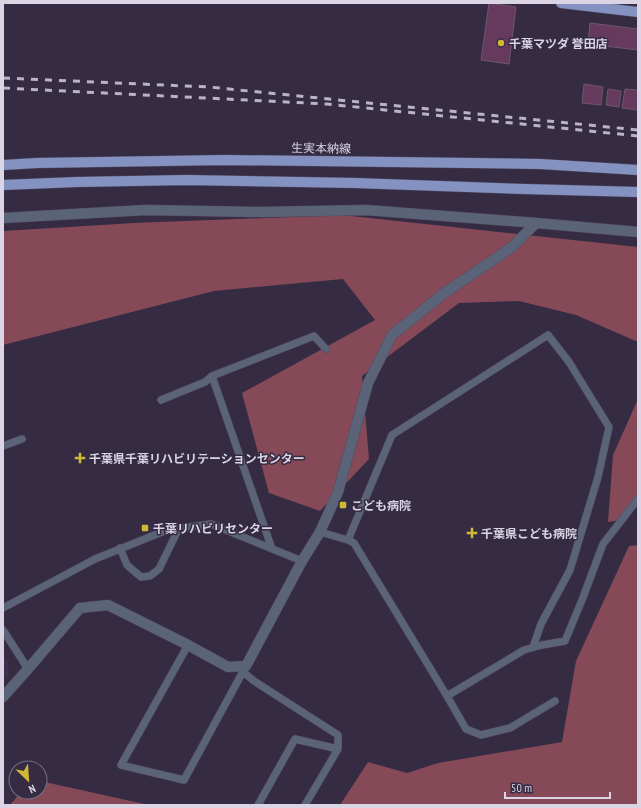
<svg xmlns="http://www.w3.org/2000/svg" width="641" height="808" viewBox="0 0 641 808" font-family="'PT Sans Narrow','Noto Sans JP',sans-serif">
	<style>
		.built { fill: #3d304f }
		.forest { fill: #854958 }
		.building { fill: #66395f; stroke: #6f566a }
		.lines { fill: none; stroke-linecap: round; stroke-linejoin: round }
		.lane-casing { stroke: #534a61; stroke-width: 8 }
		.street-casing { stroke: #534a61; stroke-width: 11 }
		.primary-casing { stroke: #534a61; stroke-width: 11 }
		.lane { stroke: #5b6379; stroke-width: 7 }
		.street { stroke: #5b6379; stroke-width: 10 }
		.primary { stroke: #8492c1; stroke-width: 10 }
		.rail { stroke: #bbb4c6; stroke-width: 3; stroke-dasharray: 7 7; stroke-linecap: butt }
		.poi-dot { fill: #d0b837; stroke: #352c44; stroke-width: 1.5 }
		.labels { text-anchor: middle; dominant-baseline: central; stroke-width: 3; stroke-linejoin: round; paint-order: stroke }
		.poi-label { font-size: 12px; font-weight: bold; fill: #dad4e4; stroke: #352c44; text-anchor: start }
		.street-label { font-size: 12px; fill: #dad4e4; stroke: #352c44 }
	</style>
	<rect width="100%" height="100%" fill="#352c44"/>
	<path class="built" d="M3,655L8,662L9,675L3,682Z"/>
	<path class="forest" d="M342,215L638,247V342L576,315L519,301L459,303L362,376L369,459L320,511L269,493L242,393L375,320L343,279L214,291L3,345V231L134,223Z
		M638,399V493L620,520L608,522L613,455Z
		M638,545V805H340L368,762L407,773L438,763L562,742L576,661L629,546Z
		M40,781L149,805H10L21,792H40Z"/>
	<path class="building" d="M489,3L516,7L509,64L481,60Z
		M590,23L638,29V50L588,44Z
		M584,84L603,87L601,105L582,103Z
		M608,89L621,91L619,107L606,105Z
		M625,89L638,90V110L622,108Z"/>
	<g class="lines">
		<defs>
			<path id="lane" d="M212,376L272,549
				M161,400L205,382L212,376L314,336L326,349
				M3,446L22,439
				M320,532L348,540L354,543L447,696L466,729L481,735L510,728L555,701
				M348,540L392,435L548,335L569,362L609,427L598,477L570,570L541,624L533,647
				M120,548L127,565L141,577L150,576L159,569L179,528
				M3,608L95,559L167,530L211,524L302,561
				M3,630L28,669
				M188,645L121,765L184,780L246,666
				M243,672L254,681L338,735V749L305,805
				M447,696L524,650L542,645L565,641L582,600L603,544L638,499
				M258,805L295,739L338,749"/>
			<path id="street" d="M3,218L146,210L262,212L366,210L536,223
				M3,697L28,669L80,608L108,605L188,645L228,667L246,666L302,561L320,532L338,492L368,383L392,335L443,294L512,247L536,223L638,232"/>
			<path id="primary" d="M561,3L638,12
				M3,165L37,163L225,160L540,164L638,170
				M3,185L77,182L186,180L355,183L524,189L638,192"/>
		</defs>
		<use href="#lane" class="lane-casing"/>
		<use href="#street" class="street-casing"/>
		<use href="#primary" class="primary-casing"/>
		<use href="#lane" class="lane"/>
		<use href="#street" class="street"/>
		<use href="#primary" class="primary"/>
		<path class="rail" d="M3,78L209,87L638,130
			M3,88L327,104L638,136"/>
	</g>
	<g class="poi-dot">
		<circle cx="501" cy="43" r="4"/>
		<path d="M78 452h4v4h4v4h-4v4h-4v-4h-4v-4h4z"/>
		<rect x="339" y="501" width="8" height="8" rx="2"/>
		<rect x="141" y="524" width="8" height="8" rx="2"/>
		<path d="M470 527h4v4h4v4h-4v4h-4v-4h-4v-4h4z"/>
	</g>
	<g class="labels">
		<g class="poi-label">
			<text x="509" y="43">千葉マツダ 誉田店</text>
			<text x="89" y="458">千葉県千葉リハビリテーションセンター</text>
			<text x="351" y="505">こども病院</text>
			<text x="153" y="528">千葉リハビリセンター</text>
			<text x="481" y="533">千葉県こども病院</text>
		</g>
		<g class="street-label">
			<text transform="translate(321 148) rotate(1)">生実本納線</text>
		</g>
	</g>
	<rect width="641" height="808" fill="none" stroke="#dad4e4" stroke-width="8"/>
	<g transform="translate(28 780) rotate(155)"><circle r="19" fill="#352c44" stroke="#776f84"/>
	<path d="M0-3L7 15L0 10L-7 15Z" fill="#d0b837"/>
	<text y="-6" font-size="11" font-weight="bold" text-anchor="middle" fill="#dad4e4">N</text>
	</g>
	<path d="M505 792v6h105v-6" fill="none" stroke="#dad4e4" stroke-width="2"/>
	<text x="511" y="792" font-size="12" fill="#dad4e4" stroke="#352c44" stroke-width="3" paint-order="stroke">50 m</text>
</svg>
